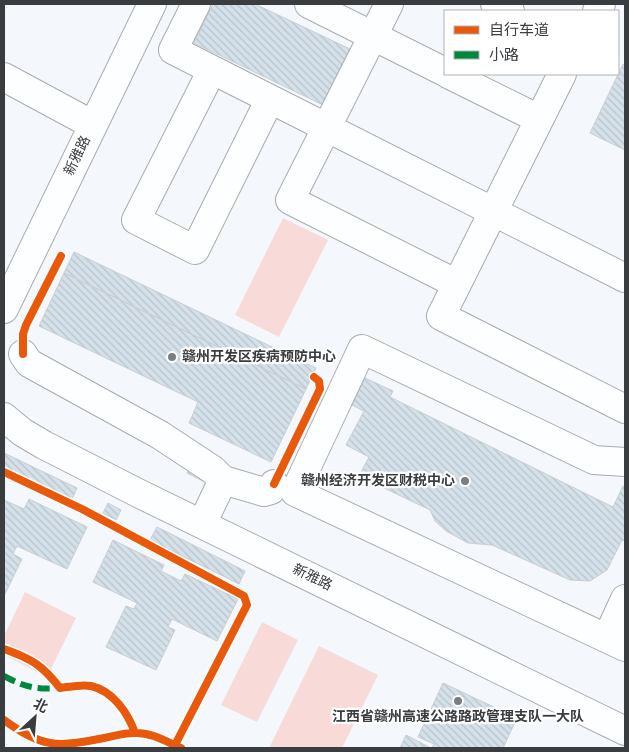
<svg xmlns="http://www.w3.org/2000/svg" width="629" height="752" viewBox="0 0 629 752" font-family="Overpass,'Noto Sans SC',sans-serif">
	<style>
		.park { fill: #f8dbd9 }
		.building { fill: url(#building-back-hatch); stroke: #caced1 }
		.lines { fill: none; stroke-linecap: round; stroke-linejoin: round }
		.minor-casing { stroke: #a8abae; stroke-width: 30 }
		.minor { stroke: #fdfeff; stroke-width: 28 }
		.quiet { stroke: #00873e; stroke-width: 6; stroke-dasharray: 12 6; stroke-linecap: butt }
		.cycleway-casing { stroke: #fff; stroke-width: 11 }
		.cycleway { stroke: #e8590c; stroke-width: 8 }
		.poi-dot { fill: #7a7e82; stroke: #fff; stroke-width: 2 }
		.labels { text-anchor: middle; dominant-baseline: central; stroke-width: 4.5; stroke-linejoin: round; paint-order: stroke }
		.street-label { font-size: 14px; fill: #393d40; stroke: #fff }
		.poi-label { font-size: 14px; font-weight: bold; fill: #393d40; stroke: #fff; text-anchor: start }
	</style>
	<defs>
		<pattern id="building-back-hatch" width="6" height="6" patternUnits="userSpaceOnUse" patternTransform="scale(1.25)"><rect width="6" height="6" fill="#d5e1ea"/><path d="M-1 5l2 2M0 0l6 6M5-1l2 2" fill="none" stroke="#b8c2ca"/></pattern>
	</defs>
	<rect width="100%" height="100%" fill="#f4f8fc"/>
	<path class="park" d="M283,218L328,240L279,337L235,315Z
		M25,592L76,618L47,677L4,655V636Z
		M262,622L298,640L257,722L221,705Z
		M319,646L378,675L342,748H269Z"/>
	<path class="building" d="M213,4H255L350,49L323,105L194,43Z
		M623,64L625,65V150L590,133Z
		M74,252L316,368L306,389L64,273Z
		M64,273L306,389L271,462L189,423L198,402L39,326Z
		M365,378L393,391L390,397L613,507L623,486L625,487V541L622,540L607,570L590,581L570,580L492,545L468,543L446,531L435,521L430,510L359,476L369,457L346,445L364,411L352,405Z
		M4,453L77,488L72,499L4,467Z
		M191,466L209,475L205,482L187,473Z
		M29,499L87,527L67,569L17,546L13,554L22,559L4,596V500L24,509Z
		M108,503L121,510L116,520L103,513Z
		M157,527L245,571L239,584L150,540Z
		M113,540L164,565L161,571L181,581L185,574L238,599L217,641L172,619L168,627L175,630L156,670L106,647L126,606L134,609L137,603L93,582Z
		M443,683L517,718L503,748H432L434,744L418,737Z
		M406,735L429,747L428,748H400Z"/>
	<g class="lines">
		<defs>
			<path id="minor" d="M196,4L173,50L625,278
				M309,4L445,72
				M389,4L290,200L457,284
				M495,4L510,11
				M597,11L601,4
				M212,70L136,220L195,250L270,99
				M448,74L539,119
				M562,74L441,316L625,409
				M4,77L93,125
				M4,309L152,4
				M23,354L29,363L160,435L213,470L223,480L202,524
				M4,417L22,432L44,445L138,493L625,731
				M625,462L594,460L362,349L295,492L625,647
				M223,480L264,492L271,490L274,484
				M607,638L625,599"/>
		</defs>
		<use href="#minor" class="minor-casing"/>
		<use href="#minor" class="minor"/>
		<path class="quiet" d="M4,676C24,687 37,690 60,688"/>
		<defs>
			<path id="cycleway" d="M23,354V334L26,325L61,256
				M4,472L82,509L244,596L247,605L175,745
				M274,484L320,389L319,381L314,377
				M4,649C32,659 42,665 60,688C69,687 82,684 91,686C113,691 128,713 135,733
				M4,720C43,749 59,747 104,738C114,736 124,733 134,733C151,732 167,742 181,748"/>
		</defs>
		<use href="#cycleway" class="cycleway-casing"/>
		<use href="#cycleway" class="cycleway"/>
	</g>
	<g class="poi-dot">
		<circle cx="172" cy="357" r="5"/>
		<circle cx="465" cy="481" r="5"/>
		<circle cx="458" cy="701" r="5"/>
	</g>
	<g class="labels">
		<g class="street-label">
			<text transform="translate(78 156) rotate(-64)">新雅路</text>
			<text transform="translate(312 578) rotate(26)">新雅路</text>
		</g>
		<g class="poi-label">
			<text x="182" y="357">赣州开发区疾病预防中心</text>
			<text x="455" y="481" text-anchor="end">赣州经济开发区财税中心</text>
			<text x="458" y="717" text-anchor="middle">江西省赣州高速公路路政管理支队一大队</text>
		</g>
	</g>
	<rect width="629" height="752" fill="none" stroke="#393d40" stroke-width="10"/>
	<rect x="444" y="10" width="175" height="65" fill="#ffffff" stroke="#b0b1b3"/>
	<rect x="454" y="26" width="25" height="8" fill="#e8590c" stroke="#b0b1b3"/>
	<text x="489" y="35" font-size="15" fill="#393d40">自行车道</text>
	<rect x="454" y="51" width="25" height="8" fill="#00873e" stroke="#b0b1b3"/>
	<text x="489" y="60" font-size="15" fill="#393d40">小路</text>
	<g transform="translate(35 717) rotate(26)" stroke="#ffffff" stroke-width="4" paint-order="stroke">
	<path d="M0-4L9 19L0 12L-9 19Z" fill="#393d40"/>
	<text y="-8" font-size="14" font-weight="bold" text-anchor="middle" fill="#393d40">北</text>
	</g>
</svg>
